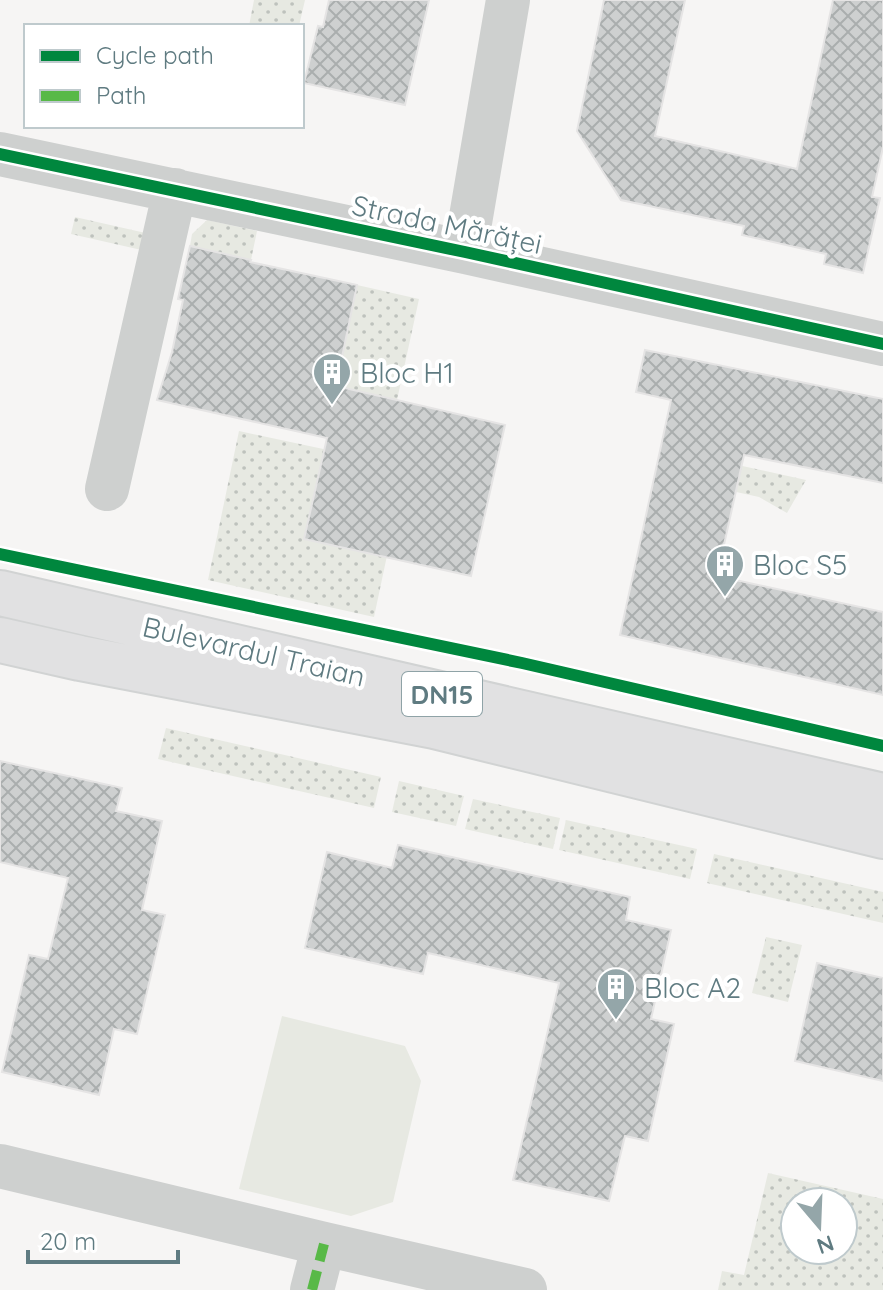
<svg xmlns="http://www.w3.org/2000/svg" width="883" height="1290" viewBox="0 0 883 1290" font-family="Quicksand,sans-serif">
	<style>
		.grass { fill: url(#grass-dots); fill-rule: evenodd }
		.park { fill: #e7e9e2 }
		.building { fill: url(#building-cross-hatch); stroke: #e5e4e4; stroke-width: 2 }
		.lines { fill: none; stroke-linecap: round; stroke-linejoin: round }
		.major-casing { stroke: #d1d3d3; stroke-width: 48 }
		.minor { stroke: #ced0cf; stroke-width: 44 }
		.major { stroke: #e1e1e2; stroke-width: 44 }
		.quiet { stroke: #58b947; stroke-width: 10; stroke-dasharray: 20 10; stroke-linecap: butt }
		.cycleway-casing { stroke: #fff; stroke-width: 17 }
		.cycleway { stroke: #00873e; stroke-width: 12 }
		.labels { text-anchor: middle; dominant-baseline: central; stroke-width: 8; stroke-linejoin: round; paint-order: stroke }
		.shield { fill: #fff; stroke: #8fa3a7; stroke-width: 2 }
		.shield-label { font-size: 26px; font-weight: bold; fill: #5f7b81 }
		.street-label { font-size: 28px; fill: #5f7b81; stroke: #fff }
		.poi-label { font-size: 28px; fill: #5f7b81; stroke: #fff; text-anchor: start }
	</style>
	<defs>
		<pattern id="grass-dots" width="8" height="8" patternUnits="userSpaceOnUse" patternTransform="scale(2)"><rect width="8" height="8" fill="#e7e9e2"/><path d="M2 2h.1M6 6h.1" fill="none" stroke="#bec2bd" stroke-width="1.8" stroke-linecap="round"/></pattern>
		<pattern id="building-cross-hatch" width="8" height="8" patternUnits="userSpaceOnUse" patternTransform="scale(2)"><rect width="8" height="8" fill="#ced0d0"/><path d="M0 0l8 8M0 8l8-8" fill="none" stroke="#aaaeae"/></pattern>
	</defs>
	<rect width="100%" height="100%" fill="#f6f5f4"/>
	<path class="grass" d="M254,0H305L299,26H249Z
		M75,217L150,234L146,251L71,234Z
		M207,220L257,231L251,260L190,246L192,234Z
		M357,285L419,299L397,400L332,385L346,337Z
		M239,431L328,450L315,491L304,539L363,552L392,532L374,617L208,580Z
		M665,449L806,480L787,513L759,497L659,475Z
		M166,728L381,777L374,808L158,759Z
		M399,781L464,796L456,826L392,812Z
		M473,799L560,818L553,849L465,829Z
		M566,820L697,849L690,879L559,850Z
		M714,854L883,892V923L707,883Z
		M766,937L802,945L788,1002L752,993Z
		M768,1173L883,1199V1290H718L722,1271L744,1275ZM795,1202H843V1250H795Z"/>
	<path class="park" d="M282,1016L405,1046L421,1081L393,1202L351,1216L239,1189Z"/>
	<path class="building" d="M329,0H429L405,105L304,83L318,26L323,27Z
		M604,0H685L655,136L797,169L833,0H883V147L872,197L880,198L863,273L824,264L826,254L742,235L744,226L621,200L577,131Z
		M190,246L251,260L250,262L357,285L336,386L505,425L471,576L304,539L327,438L157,400L172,352L183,300L178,299Z
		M645,350L883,399V483L744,455L717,576L883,612V695L620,635L671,400L636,392Z
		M0,761L122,788L116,811L162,821L142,910L165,915L137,1034L114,1029L99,1095L2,1072L29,955L48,959L68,878L0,862Z
		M398,845L630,897L626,920L671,930L651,1019L674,1024L648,1141L625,1136L609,1201L513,1180L559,983L428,953L423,974L305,948L327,852L392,868Z
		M817,963L883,978V1081L795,1061Z"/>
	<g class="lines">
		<defs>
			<path id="major" d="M0,593L883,796
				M0,640L80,658L434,726L883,836"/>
		</defs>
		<use href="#major" class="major-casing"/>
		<path class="minor" d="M0,154L465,252L883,344
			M465,252L508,0
			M107,489L175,190
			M0,1166L324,1244L525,1290
			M312,1290L324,1244"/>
		<use href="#major" class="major"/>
		<path class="quiet" d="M312,1290L324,1244"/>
		<defs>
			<path id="cycleway" d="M0,154L465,252L883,344
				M0,554L522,663L883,746"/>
		</defs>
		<use href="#cycleway" class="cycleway-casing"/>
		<use href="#cycleway" class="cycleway"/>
	</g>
	<defs>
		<symbol id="building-pin" viewBox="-11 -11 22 30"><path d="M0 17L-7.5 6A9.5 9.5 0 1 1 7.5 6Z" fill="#94a6a9" stroke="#fff"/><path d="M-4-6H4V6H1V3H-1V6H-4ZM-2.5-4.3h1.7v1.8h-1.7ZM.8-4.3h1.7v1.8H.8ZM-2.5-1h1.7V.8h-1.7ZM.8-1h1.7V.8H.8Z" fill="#fff"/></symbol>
	</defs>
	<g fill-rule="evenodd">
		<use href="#building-pin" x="310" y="350" width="44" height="60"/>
		<use href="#building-pin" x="703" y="542" width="44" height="60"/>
		<use href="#building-pin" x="594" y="965" width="44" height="60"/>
	</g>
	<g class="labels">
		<rect class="shield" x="402" y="672" width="80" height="44" rx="6"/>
		<g class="shield-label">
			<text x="442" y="694">DN15</text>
		</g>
		<g class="street-label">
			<text transform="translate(447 224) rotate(12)">Strada Mărăței</text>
			<text transform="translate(254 651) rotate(13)">Bulevardul Traian</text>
		</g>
		<g class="poi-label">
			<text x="360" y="372">Bloc H1</text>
			<text x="753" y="564">Bloc S5</text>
			<text x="644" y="987">Bloc A2</text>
		</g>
	</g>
	<rect x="24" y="24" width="280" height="104" fill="#ffffff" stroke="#bfcacd" stroke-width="2"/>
	<rect x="40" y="50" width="40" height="12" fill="#00873e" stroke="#bfcacd" stroke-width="2"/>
	<text x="96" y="64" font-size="24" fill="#5f7b81">Cycle path</text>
	<rect x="40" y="90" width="40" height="12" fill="#58b947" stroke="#bfcacd" stroke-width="2"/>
	<text x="96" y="104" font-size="24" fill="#5f7b81">Path</text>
	<g transform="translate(819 1226) rotate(161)"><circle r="38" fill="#ffffff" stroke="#bfcacd" stroke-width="2"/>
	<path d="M0-6L14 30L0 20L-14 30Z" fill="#94a6a9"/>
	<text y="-12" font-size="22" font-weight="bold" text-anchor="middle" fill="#5f7b81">N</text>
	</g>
	<path d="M28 1250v12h150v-12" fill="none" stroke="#5f7b81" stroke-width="4"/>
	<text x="40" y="1250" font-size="24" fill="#5f7b81" stroke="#ffffff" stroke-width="6" paint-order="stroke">20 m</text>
</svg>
